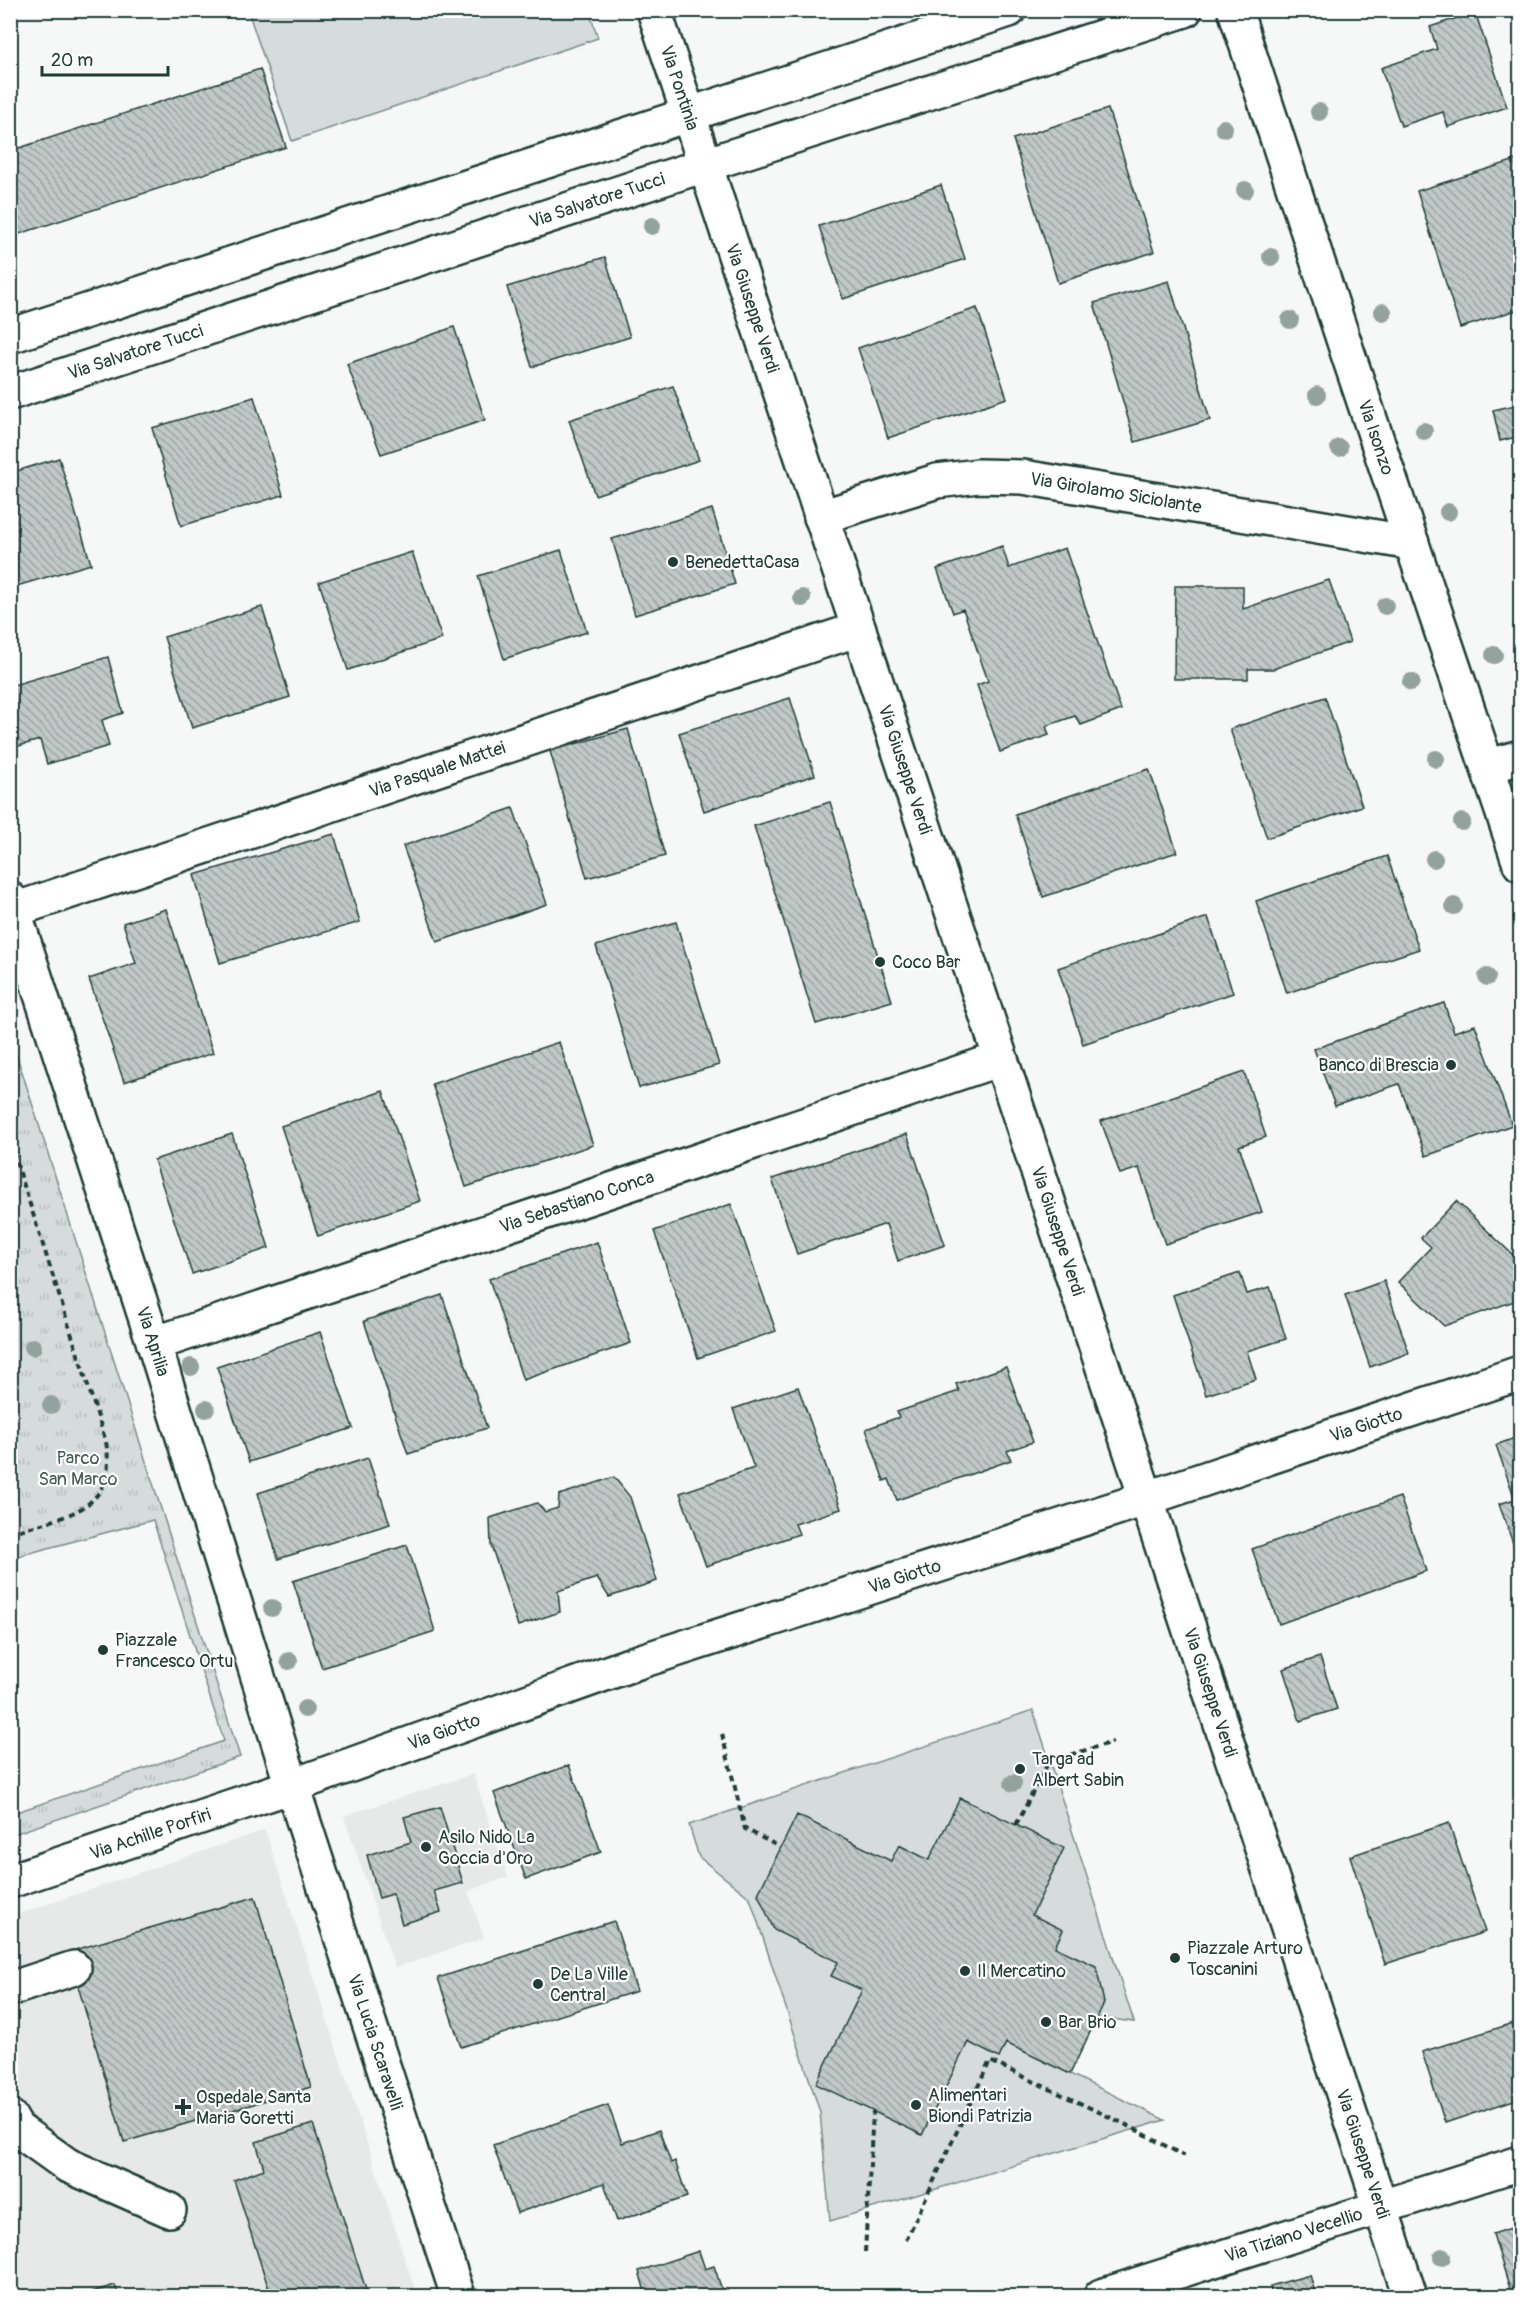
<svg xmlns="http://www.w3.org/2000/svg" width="1531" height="2307" viewBox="0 0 1531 2307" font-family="Pangolin,sans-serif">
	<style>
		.built { fill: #e6e9e8 }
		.grass { fill: #d6dcdb; stroke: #7a8c88; stroke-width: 1.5 }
		.park { fill: url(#park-tufts); stroke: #7a8c88; stroke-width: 1.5 }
		.building { fill: url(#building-back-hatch); stroke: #1f3d34; stroke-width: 1.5 }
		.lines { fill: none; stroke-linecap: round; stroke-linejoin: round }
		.minor-casing { stroke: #1f3d34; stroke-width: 38 }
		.major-casing { stroke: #1f3d34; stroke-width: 38 }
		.path { stroke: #1f3d34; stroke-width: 4; stroke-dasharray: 6 4.5; stroke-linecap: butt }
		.minor { stroke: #fff; stroke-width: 33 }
		.major { stroke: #fff; stroke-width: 33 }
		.tree { fill: #94a29e }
		.poi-dot { fill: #1f3d34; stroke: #fff; stroke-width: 2 }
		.labels { text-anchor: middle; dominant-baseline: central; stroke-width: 4.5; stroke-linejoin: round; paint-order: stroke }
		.street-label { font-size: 18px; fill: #1f3d34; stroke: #fff }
		.poi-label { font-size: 18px; fill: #1f3d34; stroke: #fff; text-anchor: start }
		.park-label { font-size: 18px; fill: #445d55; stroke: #fff }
	</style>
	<defs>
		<pattern id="park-tufts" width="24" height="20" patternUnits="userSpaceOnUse" patternTransform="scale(1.5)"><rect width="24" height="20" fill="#d6dcdb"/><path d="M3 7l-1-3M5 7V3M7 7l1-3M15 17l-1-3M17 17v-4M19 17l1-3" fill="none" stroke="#b7bebd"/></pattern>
		<pattern id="building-back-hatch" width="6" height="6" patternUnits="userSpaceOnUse" patternTransform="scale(1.5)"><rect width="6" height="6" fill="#c0c9c6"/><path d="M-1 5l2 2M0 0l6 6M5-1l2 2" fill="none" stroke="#9ba4a2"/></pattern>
	</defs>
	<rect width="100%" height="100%" fill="#f6f7f7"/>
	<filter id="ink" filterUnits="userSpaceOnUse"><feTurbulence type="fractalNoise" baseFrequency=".0167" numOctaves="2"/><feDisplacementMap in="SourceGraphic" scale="12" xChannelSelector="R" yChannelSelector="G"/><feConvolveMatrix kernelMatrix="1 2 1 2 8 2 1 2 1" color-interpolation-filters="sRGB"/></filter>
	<g filter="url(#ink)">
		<path class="built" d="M473,1774L508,1877L468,1891L484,1938L395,1968L344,1816Z
			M265,1830L417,2296H11L10,1917Z"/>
		<path class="grass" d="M248,11H589L598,38L292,141Z
			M1033,1710L1134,2022L1097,2017L1070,2074L1165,2120L830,2221L820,2112L750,1898L699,1857L689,1825Z"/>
		<path class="park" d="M10,1034L240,1757L11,1835V1814L224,1741L153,1520L11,1558Z"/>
		<path class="building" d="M1475,12L1507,107L1448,127L1443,112L1401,126L1381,68L1437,49L1430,27Z
			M260,69L286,147L10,237V151Z
			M1108,109L1154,252L1058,283L1013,139Z
			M1519,159L1520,165V309L1460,328L1417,191Z
			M941,185L965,259L843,299L819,226Z
			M605,257L630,337L532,367L507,287Z
			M1169,281L1210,420L1135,442L1094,303Z
			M977,308L1007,398L888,438L858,348Z
			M454,327L485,420L381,454L347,364Z
			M673,386L699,460L595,495L569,420Z
			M254,397L283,495L181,526L152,428Z
			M1520,404V436L1500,441L1493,410Z
			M59,458L91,564L10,588V473Z
			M712,509L735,584L635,615L612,539Z
			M1520,545V568L1514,548Z
			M1002,546L1009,568L1065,548L1121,710L1081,725L1075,716L1046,726L1049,735L1000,752L977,685L988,681L963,609L953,613L937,569Z
			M561,550L587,632L504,659L478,576Z
			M412,552L442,639L348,670L319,582Z
			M1329,580L1350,642L1273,669H1248V679H1174L1175,586H1243V609Z
			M262,607L290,697L192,728L164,637Z
			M108,657L123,713L102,720L109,746L47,764L40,740L15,747L10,732V686Z
			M1325,697L1362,806L1267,838L1230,729Z
			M790,698L815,775L704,811L679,733Z
			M628,729L665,856L587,878L550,751Z
			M1149,769L1177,852L1043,897L1015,814Z
			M830,802L892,1001L816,1024L754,826Z
			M513,808L547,904L437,942L403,846Z
			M334,834L360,922L220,963L194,875Z
			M1387,856L1419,949L1287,993L1256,901Z
			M166,909L213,1053L124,1082L89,979L136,963L123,923Z
			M1208,917L1233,993L1083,1044L1058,968Z
			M676,922L719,1065L639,1088L596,946Z
			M1444,1003L1454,1032L1475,1025L1512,1125L1426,1156L1399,1084L1335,1106L1314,1049Z
			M559,1042L593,1145L466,1187L432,1084Z
			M1244,1072L1266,1137L1239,1146L1262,1212L1165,1244L1139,1168L1120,1174L1101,1121Z
			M383,1091L420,1201L318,1236L281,1126Z
			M232,1134L269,1248L192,1274L154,1160Z
			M907,1134L945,1245L898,1261L886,1224L797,1254L772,1179Z
			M1456,1201L1514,1256L1520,1274V1299L1444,1326L1398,1282L1431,1247L1421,1238Z
			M731,1204L776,1331L698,1358L654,1231Z
			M597,1242L631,1343L523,1380L489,1279Z
			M1240,1273L1247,1294L1270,1287L1286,1339L1247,1351L1256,1379L1206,1395L1173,1295Z
			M1384,1281L1409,1353L1370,1367L1345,1295Z
			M442,1295L487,1428L408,1454L364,1321Z
			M320,1332L353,1428L249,1462L217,1367Z
			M1006,1367L1033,1442L1007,1451L1011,1460L897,1500L889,1479L884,1481L866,1429L899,1417L897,1412L959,1391L956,1384Z
			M798,1387L841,1509L795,1524L799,1534L706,1566L680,1493L754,1468L733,1409Z
			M1520,1436V1563L1499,1504L1515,1499L1496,1445Z
			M368,1458L390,1524L278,1559L258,1493Z
			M614,1477L630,1497L657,1581L609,1597L597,1578L558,1591L560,1612L518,1626L491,1545L490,1518L537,1503L545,1512L558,1508L559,1495Z
			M1400,1497L1426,1571L1279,1624L1252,1549Z
			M407,1545L435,1631L322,1668L293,1581Z
			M1320,1657L1337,1709L1300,1721L1283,1669Z
			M569,1765L601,1852L526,1879L494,1793Z
			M960,1798L1064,1848L1032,1915L1063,1930L1055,1947L1096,1966L1104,2003L1070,2074L1006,2043L999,2058L968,2042L922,2135L816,2084L862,1990L831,1976L838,1962L774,1930L758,1894L797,1815L891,1861L899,1845L929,1860Z
			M440,1807L463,1883L434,1891L441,1912L402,1924L393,1894L379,1898L367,1855L411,1842L404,1817Z
			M1449,1823L1485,1932L1385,1964L1350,1856Z
			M255,1897L311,2087L124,2142L68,1952Z
			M614,1921L637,1991L461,2047L438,1978Z
			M1520,2021V2098L1445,2123L1422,2052Z
			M608,2105L622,2143L659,2130L671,2163L675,2161L687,2197L617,2221L604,2183L517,2213L493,2145Z
			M313,2124L368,2296H271L234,2180L264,2169L256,2142Z
			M1520,2225V2296H1507L1506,2293L1511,2292L1493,2234Z
			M699,2251L705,2269L714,2266L724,2296H641L646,2295L639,2271Z
			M1310,2275L1316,2296H1272L1270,2286Z
			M115,2285L119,2296H79Z"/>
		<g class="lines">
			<defs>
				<g id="minor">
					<path id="s1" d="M654,10L1410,2296"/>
					<path d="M10,336L1009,10"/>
					<path id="s2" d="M10,393L649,183L1185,10"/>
					<path id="s3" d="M821,517L937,481L978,476L1023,477L1412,543"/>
					<path d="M1488,767L1520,757"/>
					<path id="s4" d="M10,899L154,1344L292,1786L458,2296"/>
					<path id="s5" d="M14,910L859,629"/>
					<path id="s6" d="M154,1344L1000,1059"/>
					<path id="s7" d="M10,1881L292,1786L638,1662L1148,1498L1520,1373"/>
					<path d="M10,1989L74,1968"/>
					<path d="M10,2117L17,2129L67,2165L169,2210"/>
					<path id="s8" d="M1101,2296L1520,2163"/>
				</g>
				<g id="major">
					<path id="s9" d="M1235,10L1350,360L1520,864"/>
				</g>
			</defs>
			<use href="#minor" class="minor-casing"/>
			<use href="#major" class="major-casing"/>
			<path class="path" d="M10,1142L106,1442C119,1512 62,1517 10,1533
				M722,1734L745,1829L780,1847
				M1016,1825L1049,1761L1113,1742
				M906,2240L990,2061L1133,2128L1184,2156
				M865,2252L873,2112"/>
			<use href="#minor" class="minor"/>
			<use href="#major" class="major"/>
		</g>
		<g class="tree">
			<circle cx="1319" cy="112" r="9"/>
			<circle cx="1224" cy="128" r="9"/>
			<circle cx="1245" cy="190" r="9"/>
			<circle cx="652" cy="226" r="9"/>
			<circle cx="1271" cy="257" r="9"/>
			<circle cx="1383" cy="312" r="9"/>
			<circle cx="1290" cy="320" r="9"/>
			<circle cx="1317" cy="395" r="9"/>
			<circle cx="1424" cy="431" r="9"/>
			<circle cx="1339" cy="448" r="9"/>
			<circle cx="1448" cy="512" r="9"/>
			<circle cx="802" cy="598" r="9"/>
			<circle cx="1385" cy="606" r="9"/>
			<circle cx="1494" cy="655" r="9"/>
			<circle cx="1411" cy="682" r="9"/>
			<circle cx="1436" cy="759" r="9"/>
			<circle cx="1462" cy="822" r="9"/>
			<circle cx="1434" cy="859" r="9"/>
			<circle cx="1454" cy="906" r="9"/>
			<circle cx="1487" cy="977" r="9"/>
			<circle cx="33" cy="1347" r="9"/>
			<circle cx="191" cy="1367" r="9"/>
			<circle cx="51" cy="1405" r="9"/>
			<circle cx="206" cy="1409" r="9"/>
			<circle cx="272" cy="1608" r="9"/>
			<circle cx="289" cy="1661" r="9"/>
			<circle cx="305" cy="1709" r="9"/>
			<circle cx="1013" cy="1783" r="9"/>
			<circle cx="1442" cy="2257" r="9"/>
		</g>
	</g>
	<g class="poi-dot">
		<circle cx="673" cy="562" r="6"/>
		<circle cx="880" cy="962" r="6"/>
		<circle cx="1451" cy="1065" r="6"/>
		<circle cx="103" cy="1650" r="6"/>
		<circle cx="1020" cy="1769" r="6"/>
		<circle cx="426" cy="1847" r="6"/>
		<circle cx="1175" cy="1958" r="6"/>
		<circle cx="965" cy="1971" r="6"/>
		<circle cx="538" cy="1984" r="6"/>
		<circle cx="1046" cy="2022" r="6"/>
		<circle cx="916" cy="2105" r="6"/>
		<path d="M180 2098h6v6h6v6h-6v6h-6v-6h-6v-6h6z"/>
	</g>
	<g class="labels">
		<g class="street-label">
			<text stroke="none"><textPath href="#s1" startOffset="82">Via Pontinia</textPath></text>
			<text stroke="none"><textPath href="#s2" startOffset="618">Via Salvatore Tucci</textPath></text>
			<text stroke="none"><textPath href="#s1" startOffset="314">Via Giuseppe Verdi</textPath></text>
			<text stroke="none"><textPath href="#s2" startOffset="132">Via Salvatore Tucci</textPath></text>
			<text stroke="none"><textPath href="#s9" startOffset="450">Via Isonzo</textPath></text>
			<text stroke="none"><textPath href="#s3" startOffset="302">Via Girolamo Siciolante</textPath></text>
			<text stroke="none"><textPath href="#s1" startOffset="800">Via Giuseppe Verdi</textPath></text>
			<text stroke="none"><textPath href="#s5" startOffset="446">Via Pasquale Mattei</textPath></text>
			<text stroke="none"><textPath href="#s6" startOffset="446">Via Sebastiano Conca</textPath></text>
			<text stroke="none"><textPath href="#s1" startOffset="1286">Via Giuseppe Verdi</textPath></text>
			<text stroke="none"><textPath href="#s4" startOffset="465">Via Aprilia</textPath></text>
			<text stroke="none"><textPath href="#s7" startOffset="1431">Via Giotto</textPath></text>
			<text stroke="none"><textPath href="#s7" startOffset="945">Via Giotto</textPath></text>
			<text stroke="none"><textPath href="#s1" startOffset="1772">Via Giuseppe Verdi</textPath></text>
			<text stroke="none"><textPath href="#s7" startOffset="459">Via Giotto</textPath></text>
			<text stroke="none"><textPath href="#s7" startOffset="148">Via Achille Porfiri</textPath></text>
			<text stroke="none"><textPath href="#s4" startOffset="1200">Via Lucia Scaravelli</textPath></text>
			<text stroke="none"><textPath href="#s1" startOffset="2258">Via Giuseppe Verdi</textPath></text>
			<text stroke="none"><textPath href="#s8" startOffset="202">Via Tiziano Vecellio</textPath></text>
		</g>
		<g class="poi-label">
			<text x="685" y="562">BenedettaCasa</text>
			<text x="892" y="962">Coco Bar</text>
			<text x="1439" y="1065" text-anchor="end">Banco di Brescia</text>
			<text x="115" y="1640">Piazzale<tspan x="115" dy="21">Francesco Ortu</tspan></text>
			<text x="1032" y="1759">Targa ad<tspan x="1032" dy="21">Albert Sabin</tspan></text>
			<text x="438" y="1837">Asilo Nido La<tspan x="438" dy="21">Goccia d'Oro</tspan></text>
			<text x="1187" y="1948">Piazzale Arturo<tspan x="1187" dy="21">Toscanini</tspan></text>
			<text x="977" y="1971">Il Mercatino</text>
			<text x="550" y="1974">De La Ville<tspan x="550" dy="21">Central</tspan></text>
			<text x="1058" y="2022">Bar Brio</text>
			<text x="928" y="2095">Alimentari<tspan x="928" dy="21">Biondi Patrizia</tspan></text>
			<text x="196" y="2097">Ospedale Santa<tspan x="196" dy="21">Maria Goretti</tspan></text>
		</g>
		<g class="park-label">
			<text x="78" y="1458">Parco<tspan x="78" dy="21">San Marco</tspan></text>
		</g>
	</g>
	<rect width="1531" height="2307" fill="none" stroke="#fff" stroke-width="36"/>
	<rect x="18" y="18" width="1495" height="2271" fill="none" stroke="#1f3d34" stroke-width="2" filter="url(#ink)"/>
	<path d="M42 66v9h126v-9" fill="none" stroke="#1f3d34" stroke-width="3"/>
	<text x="51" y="66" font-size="18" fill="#1f3d34" stroke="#ffffff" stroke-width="4.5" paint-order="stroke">20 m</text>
</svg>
